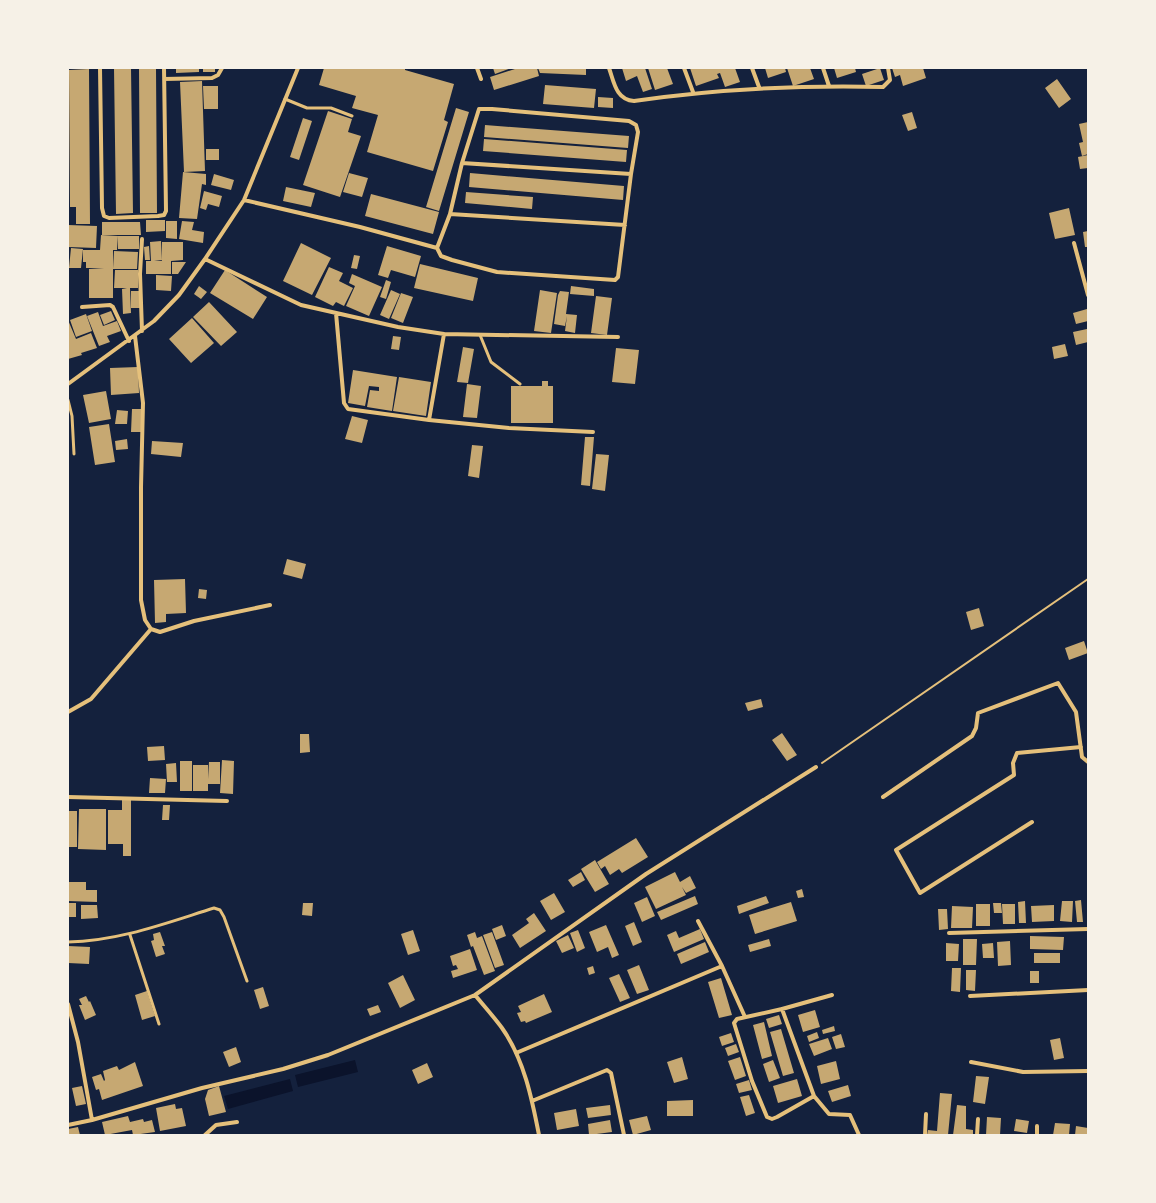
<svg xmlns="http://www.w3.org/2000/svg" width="1156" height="1203" viewBox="0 0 1156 1203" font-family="'DM Sans',sans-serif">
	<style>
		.water { fill: #0b132b }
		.building { fill: #c6a872 }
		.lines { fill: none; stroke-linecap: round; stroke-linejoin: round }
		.path { stroke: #e5c07b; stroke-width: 2 }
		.service { stroke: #e5c07b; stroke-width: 3 }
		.minor { stroke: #e5c07b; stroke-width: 4 }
	</style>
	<rect width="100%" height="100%" fill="#14213d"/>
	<path class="water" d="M355,1060L358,1072L298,1087L295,1075Z
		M290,1079L293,1091L228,1109L224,1096Z"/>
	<path class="building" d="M114,68H131L133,213L116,214Z
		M139,68H156L157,213H140Z
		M176,68H199V72L176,73Z
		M203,68H215V72H203Z
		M324,68H405V70L454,84L444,120L448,122L433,171L367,152L378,115L352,108L356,96L319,85Z
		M493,68H511L495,74Z
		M518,68H537L539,76L494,90L490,77Z
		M538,68H586V75L540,73Z
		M622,68H645L652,89L643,92L637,76L626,81Z
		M648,68H667L673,84L655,90Z
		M690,68H735L740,82L725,87L720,73L717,74L719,78L696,86Z
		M765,68H785L786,72L768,78Z
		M787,68H810L814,79L793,86Z
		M834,68H855L856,72L837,78Z
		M880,68L884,80L866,86L862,74Z
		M892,68H923L926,78L903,86L900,75L895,77Z
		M89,69L90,224H76V207H70L69,70Z
		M1057,79L1071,99L1059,108L1045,88Z
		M202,81L205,171L184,172L180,82Z
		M545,85L596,89L594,108L543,104Z
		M203,86H218V109H204Z
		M598,97L613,98V108L598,107Z
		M456,108L469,112L439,211L426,207Z
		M328,111L352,119L348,132L361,136L340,197L303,185Z
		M912,112L917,128L908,131L902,115Z
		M303,118L312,121L299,160L290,157Z
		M1088,122V154L1082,156L1079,143L1083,142L1079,124Z
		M485,125L629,136L628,148L484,137Z
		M484,139L627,150L626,162L483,151Z
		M206,149H219V160H206Z
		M1088,155V168L1080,169L1078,157Z
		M183,172L206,174V185L202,184L197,219L179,218Z
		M349,173L368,178L362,197L343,192Z
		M470,173L624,186L623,200L469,187Z
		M214,174L234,180L231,190L211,185Z
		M286,187L315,193L311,207L283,201Z
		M204,191L222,196L219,207L208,204L206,210L200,208Z
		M466,192L533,197L532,209L465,203Z
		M371,194L439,212L433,234L365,216Z
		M1069,208L1075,235L1055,239L1049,213Z
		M146,220H165V231L146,232Z
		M166,221H177V239L166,238Z
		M182,221L194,222L192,230L204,232L203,243L179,239Z
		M102,222H140L141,235H102Z
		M68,225L97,226L96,248L68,247Z
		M1088,231V247H1085L1083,232Z
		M101,235L118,236L117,250H113V298H89V269L104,268H86V262H83V250H100Z
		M118,236H139V249H118Z
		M161,241L162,260L154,261H162V242H183V260L171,261V274H146V261H151L150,242Z
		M301,243L331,258L312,295L283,281Z
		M149,246L150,260H145L144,247Z
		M387,246L421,256L415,277L391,270L388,278L378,275Z
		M71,248L83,249L81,268H69Z
		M114,251L138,252L137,269H113Z
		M354,255L360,256L357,269L351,268Z
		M172,262H186L178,274H172Z
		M420,264L478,278L473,301L414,288Z
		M329,267L343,273L339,281L353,288L344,306L336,302L333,306L315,297Z
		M115,270H138V288H130L131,313L123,314L122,289L127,288H114Z
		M225,270L267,297L253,319L210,293Z
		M352,274L382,287L369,316L346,306L355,286L349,283Z
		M156,275L172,276L171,291L156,290Z
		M386,280L391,282L386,299L380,297Z
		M199,286L207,292L201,299L194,294Z
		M571,286L594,289V296L570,294Z
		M391,290L400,294L389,319L380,315Z
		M540,290L557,293L551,333L534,331Z
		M131,291H141V308H131Z
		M560,291L569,292L566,314L577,315L575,333L565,331L567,316L565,326L554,324L558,295Z
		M401,293L413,297L403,323L391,318Z
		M596,296L612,298L607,335L591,333Z
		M209,302L237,332L221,346L193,317Z
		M1087,309L1088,321L1076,324L1073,313Z
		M111,311L115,320L104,325L100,315Z
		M98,312L103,326L117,321L121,331L107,336L110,342L99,346L87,316Z
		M86,314L92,331L76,337L70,320Z
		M192,318L214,343L191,363L169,339Z
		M68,320L76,339L91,333L97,348L81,353L82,355L68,359Z
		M1087,329L1088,342L1076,345L1073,332Z
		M393,336L401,337L399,350L391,349Z
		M1065,344L1068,356L1054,359L1052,347Z
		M463,347L474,349L468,383L457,382Z
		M616,348L639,350L635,384L612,382Z
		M138,367L139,393L111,395L110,368Z
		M353,370L397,377L392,411L367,407L370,390L379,391V387L369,386L365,406L348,403Z
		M399,377L431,382L426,416L393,411Z
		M542,381H548V386H553V423H511V386H542Z
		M467,384L481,386L477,418L463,417Z
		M106,391L111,419L89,423L83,395Z
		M132,409H142L141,432H131Z
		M117,410L128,411L127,424H115Z
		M352,416L368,420L362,443L345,439Z
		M109,424L115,462L95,465L89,427Z
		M585,437H594L590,486L581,485Z
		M127,439L128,449L116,450L115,441Z
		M152,441L183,443L181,457L151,454Z
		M472,445L483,446L479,478L468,476Z
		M596,454L609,455L605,491L592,489Z
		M287,559L306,564L302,579L283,574Z
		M185,579L186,613L166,614V622L155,623L154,580Z
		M199,589L207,590L206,599L198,598Z
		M979,608L984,626L971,630L966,612Z
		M1084,641L1088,653L1069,660L1065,648Z
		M761,699L763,707L748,711L745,703Z
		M782,733L797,755L787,761L772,740Z
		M300,734H309L310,752L300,753Z
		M164,746L165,760L148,761L147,747Z
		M222,760L234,761L233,794L220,793Z
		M180,761H192V791H180Z
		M209,762H220V784H208V791H193V765H208V779Z
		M176,763L177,782H167L166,764Z
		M150,778L166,779L165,793H149Z
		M122,800H131V856H123V844H108V810H122Z
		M163,805H170L169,820H162Z
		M79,809H106V850L78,849Z
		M68,811H77V847H68Z
		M636,838L648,857L622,873L619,869L610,875L605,866L601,869L597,862Z
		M595,860L609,884L595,892L581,869Z
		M581,872L585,880L573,887L568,880Z
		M675,872L680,882L690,876L696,888L686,893L682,887L686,895L656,909L645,887Z
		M68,882H86V890H97V902L68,901Z
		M802,889L804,897L798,898L796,891Z
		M554,893L565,912L551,920L540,901Z
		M695,896L698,904L661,920L657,912Z
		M766,896L769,903L739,914L737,906Z
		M647,897L655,916L642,922L634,903Z
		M1081,900L1083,922H1077L1075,901Z
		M1025,901L1026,923H1019L1018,902Z
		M1062,901H1073L1072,922L1060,921Z
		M791,902L797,921L755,934L749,915Z
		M68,903H76V917H68Z
		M303,903H313L312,916L302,915Z
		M993,903H1001L1002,913H994Z
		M976,904H990V926H976Z
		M1002,904H1015V924H1003Z
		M81,905H97L98,918L81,919Z
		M1054,905V921L1032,922L1031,906Z
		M952,906L973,907L972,928H951Z
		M938,909H947L948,929L939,930Z
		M534,913L546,931L520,948L512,935L529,923L526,919Z
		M634,922L642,942L633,946L625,926Z
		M502,925L506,936L496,940L492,929Z
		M606,925L619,955L612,958L608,947L597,952L589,932Z
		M700,929L704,939L674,952L667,935L676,931L679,938Z
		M413,930L420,951L408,955L401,934Z
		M578,930L585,948L577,952L570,933Z
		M160,932L165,946H162L165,954L156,957L151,941L154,940L153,934Z
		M475,932L477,938L482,936L495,971L484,975L473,946L471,947L467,935Z
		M492,932L504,965L495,968L483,935Z
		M568,935L574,948L562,953L556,941Z
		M1030,936L1064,937L1063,950L1030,949Z
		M769,939L771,946L750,952L748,945Z
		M963,939H977L976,965H963Z
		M1010,941L1011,965L998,966L997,942Z
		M705,942L709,952L681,964L677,954Z
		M946,943L959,944L958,961H946Z
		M993,943L994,958H983L982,944Z
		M68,946L90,947L89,964L68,963Z
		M470,949L477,970L453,978L451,971L458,969L456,965L453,966L450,956Z
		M1034,953H1060V963H1034Z
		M639,965L649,990L637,994L627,970Z
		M593,966L595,973L589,975L587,968Z
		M952,968H961L960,992L951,991Z
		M966,970H976L975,991L966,990Z
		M1030,971H1039V983H1030Z
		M619,974L630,998L620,1002L609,978Z
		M403,975L415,1000L400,1008L388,983Z
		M721,978L732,1015L719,1018L708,982Z
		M263,987L269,1006L260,1009L254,990Z
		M147,991L155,1016L142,1020L135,995Z
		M544,994L552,1012L526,1023L525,1021L521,1022L517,1013L521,1012L518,1006Z
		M86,996L89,1002L90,1001L96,1015L85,1020L79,1005H82L79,999Z
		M378,1005L381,1012L370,1016L367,1009Z
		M815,1010L820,1027L803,1032L798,1015Z
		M779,1015L782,1024L769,1028L766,1019Z
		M764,1022L772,1056L762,1059L753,1025Z
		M834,1026L835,1031L823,1034L822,1030Z
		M781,1029L794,1073L783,1076L770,1032Z
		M817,1032L819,1038L809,1042L807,1036Z
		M731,1033L734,1042L722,1046L719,1037Z
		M841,1034L845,1047L836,1049L832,1037Z
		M828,1038L832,1049L814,1056L809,1044Z
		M1060,1038L1064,1058L1054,1060L1050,1040Z
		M736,1044L739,1052L728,1056L725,1048Z
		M236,1047L241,1062L229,1067L223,1052Z
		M682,1057L688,1079L674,1083L667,1062Z
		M740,1057L746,1076L735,1080L728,1061Z
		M773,1060L780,1078L769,1082L763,1064Z
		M836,1061L840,1079L821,1084L817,1066Z
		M135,1062L143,1086L102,1100L99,1089L96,1090L92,1077L101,1074L104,1081L105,1080L103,1071L117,1066L119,1070Z
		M427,1063L433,1077L418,1084L412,1070Z
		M976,1076L989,1077L985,1104L973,1102Z
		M797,1079L802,1096L778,1103L773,1086Z
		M749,1080L752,1090L739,1093L736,1084Z
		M848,1085L851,1096L832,1102L828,1091Z
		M82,1086L86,1104L76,1106L72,1088Z
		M219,1086L226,1112L209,1116L205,1099L208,1090Z
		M940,1093L952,1094L948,1135H927L928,1130L937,1131Z
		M749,1095L755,1113L746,1116L740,1097Z
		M693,1100V1116H667V1101Z
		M175,1104L176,1109L182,1108L186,1126L160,1131L156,1108Z
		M610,1105L611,1115L588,1118L586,1108Z
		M957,1105L966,1106V1129L973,1130V1135H953Z
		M576,1109L579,1126L557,1130L554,1113Z
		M128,1116L130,1122L143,1119L144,1122L152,1120L155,1132L133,1135L132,1130L105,1135L102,1122Z
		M647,1116L651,1130L633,1135L629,1120Z
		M987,1117L1001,1118L1000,1135H986Z
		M1016,1119L1029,1121L1027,1133L1014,1131Z
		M610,1120L612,1132L589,1135L588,1124Z
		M1055,1123L1070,1124L1069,1135H1053Z
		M1076,1126L1088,1128V1135H1075Z
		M78,1127L80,1135H68V1129Z"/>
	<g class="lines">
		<path class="path" d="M822,763L1088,579"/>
		<path class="service" d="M285,99L307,108H331L352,116
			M480,335L491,362L520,384
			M68,400L72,416L74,454
			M130,935L159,1024
			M68,942C119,941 166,923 214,908L220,910L224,917L247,981"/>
		<path class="minor" d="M100,68L102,208L104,216L109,218L158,216L164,215L166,211L164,68
			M477,68L481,79
			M609,68C614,82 616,100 634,101C717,89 799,85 883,87L890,80L888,68
			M684,68L693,92
			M752,68L759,87
			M823,68L829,86
			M164,79L212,78L218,75L222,68
			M462,163L631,174
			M244,200L360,227L437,248L450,214L462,163L479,109H492L629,121L636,125L638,132L631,174L618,277L615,280L497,272L452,260L441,256L437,248
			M450,214L625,225
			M142,239L140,274L142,331
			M1074,243L1088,295
			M205,259L301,305L398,327L444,334L618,337
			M82,307L110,305L113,307L129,341
			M336,313L344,403L348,409L429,420L509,428L593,432
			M135,336L143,403L141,487V600L145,620L151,629L160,632L194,621L270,605
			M68,384L154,321L179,295L205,259L244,200L298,68
			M429,420L444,334
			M68,712L91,699L151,629
			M68,797L227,801
			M883,797L972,736L976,728L978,713L1058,683L1076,712L1082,757L1088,762
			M1032,822L920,893L896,850L1014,775L1013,763L1017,753L1081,747
			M698,921L722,966
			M949,933L1088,929
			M475,995C484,1006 494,1017 502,1028C524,1059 532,1099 539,1135
			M970,996L1088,990
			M68,1004L78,1042L92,1120
			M782,1009L814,1096L829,1114L850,1115L859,1135
			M516,1053L722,966L745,1017
			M971,1062L1023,1072L1088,1071
			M814,1096L777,1117L772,1119L767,1117L752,1081L734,1023L737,1019L782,1009L832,995
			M532,1101L607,1070L611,1073L624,1135
			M68,1125L92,1120L202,1088L283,1069L328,1055L475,995L646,874L816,767
			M205,1135L216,1125L237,1122
			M925,1135L926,1114
			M977,1135L978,1119
			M1037,1135V1126"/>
	</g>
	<rect width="1156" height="1203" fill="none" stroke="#f6f1e7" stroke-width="138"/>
</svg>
